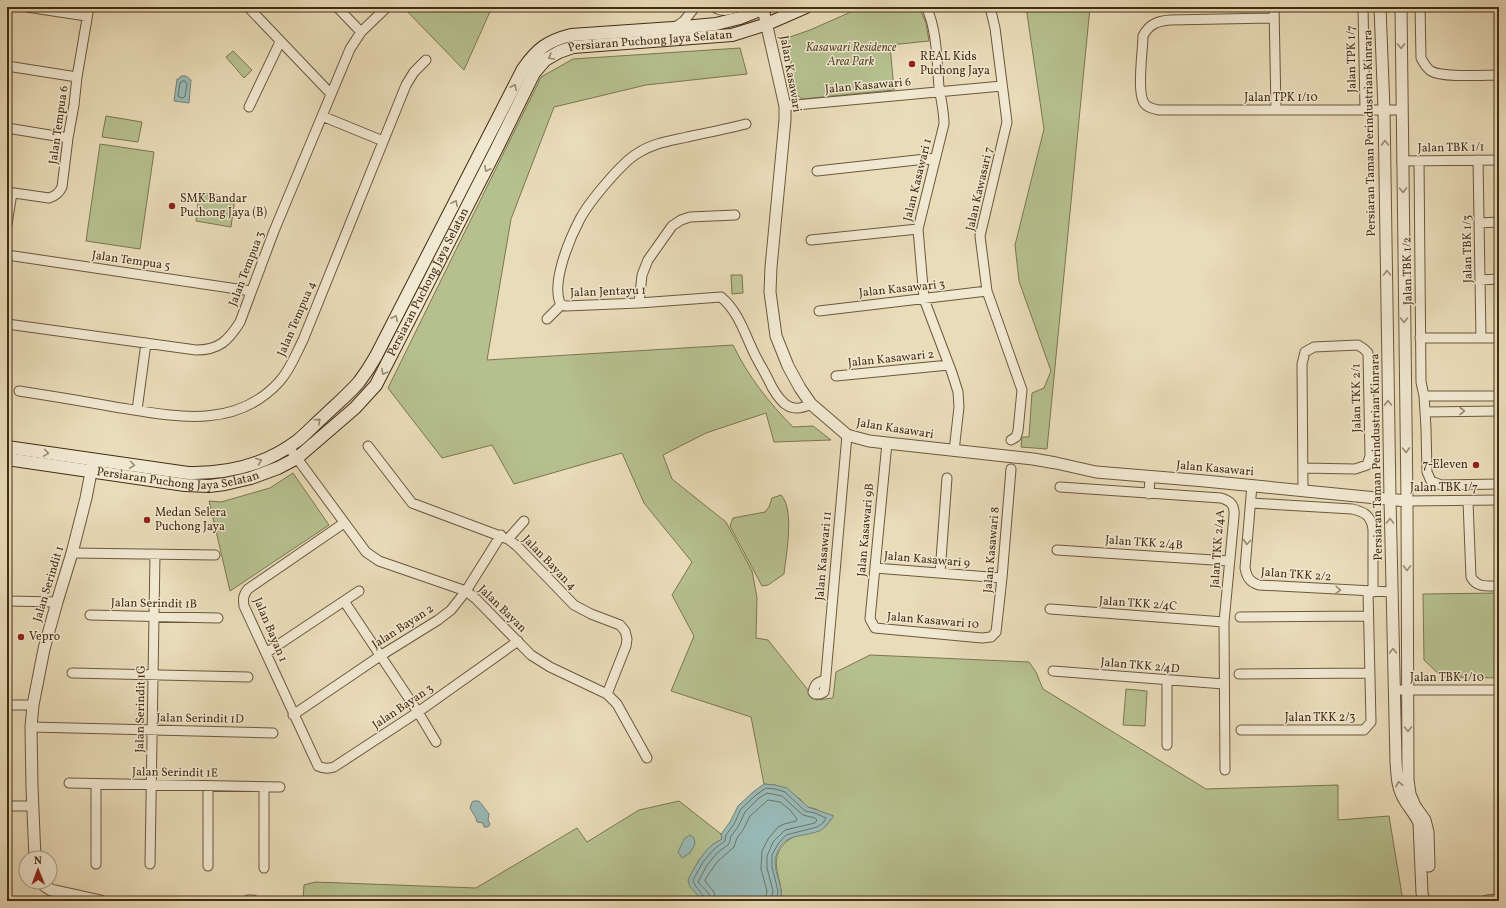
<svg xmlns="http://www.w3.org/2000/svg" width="1506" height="908" viewBox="0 0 1506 908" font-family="Vollkorn,serif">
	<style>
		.green { fill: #b6c08f; stroke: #7c7651 }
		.water { fill: #99bab7; stroke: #778175 }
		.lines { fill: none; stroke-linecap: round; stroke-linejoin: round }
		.shore { stroke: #6e7365; stroke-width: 1 }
		.minor-casing { stroke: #6c583c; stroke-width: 11 }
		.tertiary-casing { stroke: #6c583c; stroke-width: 13 }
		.secondary-casing { stroke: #432c13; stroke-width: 14 }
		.minor { stroke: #f1e8d2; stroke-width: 9 }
		.tertiary { stroke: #f1e8d2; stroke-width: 11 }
		.secondary { stroke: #f1e8d2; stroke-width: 12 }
		.oneway { stroke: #9a8a72 }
		.poi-dot { fill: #8f2418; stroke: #f1e8d2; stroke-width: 1.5 }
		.labels { text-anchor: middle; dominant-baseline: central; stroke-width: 3; stroke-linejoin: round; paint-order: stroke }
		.street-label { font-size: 12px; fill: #432c13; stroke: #f1e8d2 }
		.park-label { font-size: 12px; font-style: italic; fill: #5a4a2c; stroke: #f1e8d2 }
		.poi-label { font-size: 12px; fill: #432c13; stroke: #f1e8d2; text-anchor: start }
	</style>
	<rect width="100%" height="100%" fill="#e9dcb9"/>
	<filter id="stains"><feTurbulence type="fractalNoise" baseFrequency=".005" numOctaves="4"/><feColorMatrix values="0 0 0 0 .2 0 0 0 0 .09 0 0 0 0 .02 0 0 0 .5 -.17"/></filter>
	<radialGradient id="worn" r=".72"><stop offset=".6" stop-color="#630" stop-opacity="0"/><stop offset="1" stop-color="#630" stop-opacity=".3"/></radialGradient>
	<path class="green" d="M403,7H492L464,70Z
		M862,7H919L926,23L929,41L890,45L894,90L802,99L796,94L787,38L810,30Z
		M1026,7H1090L1047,449L1021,447L1022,437H1029L1032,393L1044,388L1051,371L1019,281L1015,245L1044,129Z
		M740,48L747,74L646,85L554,107L511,219L487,360L733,345C748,376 769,403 793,427L813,426L831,440L774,442L766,413L706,433L663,455L672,479L726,522L752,571L757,598L756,638L768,640L816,700L833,698L836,672L870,655L1029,662L1036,672L1043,689L1206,789L1338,785V820L1389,816L1403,901H777L781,898C783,878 768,864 783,845C793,832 812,835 825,827C827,825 829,822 831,819L816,809L807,807L800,799L775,785L764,784L751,717L671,691L694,636L672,595L692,562L644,503L622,453L514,484L492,445L442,458L388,388L541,77L573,59Z
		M233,51L252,70L244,78L226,57Z
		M106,116L142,122L138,142L102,137Z
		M100,144L154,152L140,249L86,241Z
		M199,192L235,198L231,227L196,221Z
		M731,275H742L743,293L732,294Z
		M293,473L329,525L230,591L209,501L221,502L270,488Z
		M781,495C795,510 786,555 784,574L768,585L762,586L730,526L733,518L765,512L769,507L772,498Z
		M1499,593V678L1442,677L1424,660L1423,594Z
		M1126,689L1147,691L1145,726L1123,725Z
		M679,801L721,834L722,839L712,845L699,860L688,880L700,899L703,901H303L304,885L315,882L476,888L577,828L587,842L639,810Z"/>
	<path class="water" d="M181,76H186L191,80L189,103L174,101L177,79H179Z
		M764,784L775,785L787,788L808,807L834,816C829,821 826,828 819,831C801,838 783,832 776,856C772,870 783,884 781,898L777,901H703L690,887L688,880C694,868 701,855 711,846C714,843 718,842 722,839L721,834L730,822L738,806L753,792Z
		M474,801H479L489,814L488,820L490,824L488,827H484L483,823L477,822L476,818L470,808L472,802Z
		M690,835L694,838L695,844L690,853L682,858L678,852L684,839Z"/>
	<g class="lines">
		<path class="shore" d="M183,81H185L187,84L185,96L183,98L179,97L178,96L180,83Z
			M705,901C704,893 695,889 693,880L703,862L714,849L725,841L726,835L734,824L741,809L756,795L766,788L775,789L785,792L805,811L815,813L826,818L823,823L817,827L786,835L778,844L772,855V867L778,891L776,901
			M710,901L709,894L698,882L707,865L717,853L729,844L731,836L738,827L745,812L759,798L767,793L782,796L803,815L815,818L817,820L815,823L785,830L773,842L767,856V868L773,891L771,901
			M716,901L714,892L705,881L706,878L717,862L734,847L737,838L743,830L750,816L768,800L780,802L790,810L797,819L796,821L784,824L778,827L768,839L762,851L761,869L767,891L765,901"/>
		<defs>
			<path id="minor" d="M27,7L86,16
				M248,7L331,94
				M337,7L361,32
				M714,7C723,13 729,10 739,7
				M926,7C937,28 937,63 939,87C941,100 944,111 944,124L918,229L924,299L952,373L958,392L959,407L954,451
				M990,7L995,28L1007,122L980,236L987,291L1022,390L1018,431L1016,437L1011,440
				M1274,7L1276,110
				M1363,7L1365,110
				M1420,7L1421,58C1424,63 1426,68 1431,71C1442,78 1484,75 1499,75
				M1274,18L1170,20C1158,21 1149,24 1143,36C1143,50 1136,95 1145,104C1148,108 1154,109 1159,110H1402
				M674,28L684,21L695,7
				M7,66L77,77
				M785,106L1002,86
				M249,107L280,42
				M322,116L383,141
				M746,124C726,129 706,133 687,137C670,141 653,143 638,153C622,162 589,202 580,219C570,238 550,284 561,305L566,306L639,303L721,297C739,312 745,335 755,355C759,363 764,371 768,379C772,388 778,398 785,404C794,411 803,408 811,404
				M7,128L68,138
				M1478,160L1481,338
				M1402,161L1499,160
				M1419,161L1421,382L1424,396H1499
				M817,171L935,158
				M7,192L49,198C56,196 59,193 62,187L68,138L74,105L77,77L89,7
				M1479,223L1499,222
				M7,224L12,193
				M811,240L918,229
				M7,255L251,291
				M1480,280L1499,279
				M639,303L642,275L648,260L672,226L681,220L690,217L735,215
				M819,311L987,291
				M547,319L561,305
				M7,324L196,350C219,350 228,341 240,322L274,231L350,49L361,32L387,7
				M1420,338H1499
				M836,376L949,365
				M19,391C51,396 83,401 115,407C173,416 234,431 279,382C290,370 296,354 303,340L406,85L414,72L426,60
				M1424,396L1426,428L1427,472L1431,481L1441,485L1499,484
				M137,410L146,343
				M1426,412L1499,411
				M887,443L870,619L875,628L982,638L991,637L996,632L1002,578L1011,469
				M288,446L366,552L379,561L466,591L476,599L531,655L550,667L607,694L617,704L647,758
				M368,446L412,503L508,539L517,546L574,605L591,614L620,625L625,631L627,639L626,646L607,694
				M1252,485L1245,568C1247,578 1250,582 1259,585L1392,592
				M1060,487L1221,498C1231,501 1235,505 1234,516L1224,622L1225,770
				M1303,490L1302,364L1305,352L1314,347L1358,345L1364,349L1368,353L1370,456L1367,465L1355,469L1303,468
				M1149,494L1150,476
				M1407,501L1499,500
				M1468,501L1471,577C1477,588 1488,586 1499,586
				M1251,503L1352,509C1365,512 1371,516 1373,529V592
				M344,523L248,589C243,595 243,599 244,606L318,766C324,769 328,769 334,767L418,712L518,641
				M508,539L524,521
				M1057,550L1229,561
				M72,553L215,555
				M875,568L1002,578
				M940,573L947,478
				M7,601L57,602
				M344,601L418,712L436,742
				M1050,609L1224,622
				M90,615L218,618
				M1240,617L1368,616
				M266,653L359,591
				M1053,671L1224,684
				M72,673L248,677
				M1239,674L1370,673
				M825,680C817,682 815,684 813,692L815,694H820L824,692L825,686L847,435
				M1394,690H1499
				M7,705H33
				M293,715L380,656L438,620L451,610L466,591L501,535
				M31,727L273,733
				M1241,730H1364L1371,722L1368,591
				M1167,745V680
				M69,783L280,787
				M208,786V866
				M264,787V868
				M7,806H33
				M96,864V784
				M150,864L155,554"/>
			<path id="tertiary" d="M1380,7L1384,110L1390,498L1396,762C1397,775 1397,788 1404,799C1409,808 1415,814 1419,823L1422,893L1424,901
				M1401,7L1407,501L1408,780L1410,794L1415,806L1425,820L1428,832L1429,866
				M763,9L785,106V120L771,267L770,292L776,336L788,366L800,388L811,404L847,435L869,441L887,443L1033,459L1056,463L1096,472L1205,481L1407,501
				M35,858L32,787L31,727L33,705L44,649L57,602L72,553L86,498L93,462
				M41,882L45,886L51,890L101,901
				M248,901H253
				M1487,901L1499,900"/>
			<g id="secondary">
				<path d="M7,447L188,473C227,474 265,465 297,441C306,434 314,425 322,418C334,406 348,395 359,382C365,374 371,365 376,356L523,69C537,49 547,41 571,35L673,28L716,24L740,18L767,7"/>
				<path id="s1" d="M7,459L185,485L209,486L225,484L251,478L278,468L297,458L355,408L376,385L497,148L534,73L545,60L559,52L573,47L732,35L767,24L806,7"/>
			</g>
		</defs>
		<use href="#minor" class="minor-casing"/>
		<use href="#tertiary" class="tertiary-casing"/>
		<use href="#secondary" class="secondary-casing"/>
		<use href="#minor" class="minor"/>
		<use href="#tertiary" class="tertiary"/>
		<use href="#secondary" class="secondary"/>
	</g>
	<defs><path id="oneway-chevron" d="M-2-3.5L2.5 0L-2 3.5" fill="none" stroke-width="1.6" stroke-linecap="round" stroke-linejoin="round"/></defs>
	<g class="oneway">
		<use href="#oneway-chevron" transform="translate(1401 46) rotate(89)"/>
		<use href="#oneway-chevron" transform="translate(551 57) rotate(150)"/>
		<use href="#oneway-chevron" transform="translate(514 87) rotate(-63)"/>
		<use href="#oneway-chevron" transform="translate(1385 143) rotate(-91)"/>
		<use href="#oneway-chevron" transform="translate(487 169) rotate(117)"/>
		<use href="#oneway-chevron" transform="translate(1403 190) rotate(89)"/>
		<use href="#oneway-chevron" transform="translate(455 203) rotate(-63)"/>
		<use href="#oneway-chevron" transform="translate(1387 273) rotate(-91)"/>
		<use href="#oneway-chevron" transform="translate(395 318) rotate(-63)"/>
		<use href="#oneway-chevron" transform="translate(1404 320) rotate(89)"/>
		<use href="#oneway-chevron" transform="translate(384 372) rotate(118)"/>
		<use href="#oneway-chevron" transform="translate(1388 403) rotate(-91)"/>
		<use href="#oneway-chevron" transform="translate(1462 411)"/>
		<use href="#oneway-chevron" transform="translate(318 421) rotate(-42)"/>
		<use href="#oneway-chevron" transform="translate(1406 450) rotate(89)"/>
		<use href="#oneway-chevron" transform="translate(46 453) rotate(9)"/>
		<use href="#oneway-chevron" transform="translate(259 461) rotate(-23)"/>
		<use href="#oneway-chevron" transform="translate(132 465) rotate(8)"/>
		<use href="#oneway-chevron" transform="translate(1390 521) rotate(-91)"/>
		<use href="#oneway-chevron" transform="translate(1247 542) rotate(95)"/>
		<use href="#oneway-chevron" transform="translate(1407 568) rotate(90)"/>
		<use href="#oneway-chevron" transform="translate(1338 590) rotate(3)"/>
		<use href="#oneway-chevron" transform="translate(1393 651) rotate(-91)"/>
		<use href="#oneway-chevron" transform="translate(1408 729) rotate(90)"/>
		<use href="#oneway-chevron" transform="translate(1399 784) rotate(-101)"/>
	</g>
	<g class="poi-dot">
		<circle cx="912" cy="64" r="4"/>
		<circle cx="172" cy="206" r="4"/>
		<circle cx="1476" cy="465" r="4"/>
		<circle cx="147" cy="520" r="4"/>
		<circle cx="21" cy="637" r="4"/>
	</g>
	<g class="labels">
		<g class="street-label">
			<text stroke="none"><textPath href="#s1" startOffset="880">Persiaran Puchong Jaya Selatan</textPath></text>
			<text transform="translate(1352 59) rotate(-91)">Jalan TPK 1/7</text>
			<text transform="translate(790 74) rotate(80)">Jalan Kasawari</text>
			<text transform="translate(868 86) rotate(-5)">Jalan Kasawari 6</text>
			<text x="1281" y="98">Jalan TPK 1/10</text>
			<text transform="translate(59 125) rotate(-82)">Jalan Tempua 6</text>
			<text transform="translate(1370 133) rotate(-91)">Persiaran Taman Perindustrian Kinrara</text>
			<text transform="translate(1451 148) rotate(-1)">Jalan TBK 1/1</text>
			<text transform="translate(918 180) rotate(-76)">Jalan Kasawari 1</text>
			<text transform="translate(980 189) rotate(-77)">Jalan Kawasari 7</text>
			<text transform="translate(1468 249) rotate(-91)">Jalan TBK 1/3</text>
			<text transform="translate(131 261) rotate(8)">Jalan Tempua 5</text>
			<text transform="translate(247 269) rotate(-69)">Jalan Tempua 3</text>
			<text transform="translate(1408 271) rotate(-91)">Jalan TBK 1/2</text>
			<text stroke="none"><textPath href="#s1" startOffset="520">Persiaran Puchong Jaya Selatan</textPath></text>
			<text transform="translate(902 289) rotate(-6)">Jalan Kasawari 3</text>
			<text transform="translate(608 292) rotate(-2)">Jalan Jentayu 1</text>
			<text transform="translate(297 319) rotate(-67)">Jalan Tempua 4</text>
			<text transform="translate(891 359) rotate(-6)">Jalan Kasawari 2</text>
			<text transform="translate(1357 398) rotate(-91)">Jalan TKK 2/1</text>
			<text transform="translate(895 429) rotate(9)">Jalan Kasawari</text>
			<text transform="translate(1377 457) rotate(-91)">Persiaran Taman Perindustrian Kinrara</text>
			<text transform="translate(1215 469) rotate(5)">Jalan Kasawari</text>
			<text stroke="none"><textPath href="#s1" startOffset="173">Persiaran Puchong Jaya Selatan</textPath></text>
			<text x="1444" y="488">Jalan TBK 1/7</text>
			<text transform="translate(866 530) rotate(-85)">Jalan Kasawari 9B</text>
			<text transform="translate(1144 543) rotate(4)">Jalan TKK 2/4B</text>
			<text transform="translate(1218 549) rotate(-86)">Jalan TKK 2/4A</text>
			<text transform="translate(992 550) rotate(-85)">Jalan Kasawari 8</text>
			<text transform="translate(824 556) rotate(-85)">Jalan Kasawari 11</text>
			<text transform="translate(927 560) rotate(5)">Jalan Kasawari 9</text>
			<text transform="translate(549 563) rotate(46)">Jalan Bayan 4</text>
			<text transform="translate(1296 575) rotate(4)">Jalan TKK 2/2</text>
			<text transform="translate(49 584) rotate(-73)">Jalan Serindit 1</text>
			<text transform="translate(154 604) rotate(1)">Jalan Serindit 1B</text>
			<text transform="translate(1138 604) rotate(4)">Jalan TKK 2/4C</text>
			<text transform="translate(502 609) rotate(44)">Jalan Bayan</text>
			<text transform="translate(933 621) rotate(5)">Jalan Kasawari 10</text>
			<text transform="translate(403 627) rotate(-33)">Jalan Bayan 2</text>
			<text transform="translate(270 630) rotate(67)">Jalan Bayan 1</text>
			<text transform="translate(1140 666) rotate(5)">Jalan TKK 2/4D</text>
			<text x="1447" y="678">Jalan TBK 1/10</text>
			<text transform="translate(403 707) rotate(-34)">Jalan Bayan 3</text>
			<text transform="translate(141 709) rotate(-89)">Jalan Serindit 1G</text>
			<text x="1320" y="718">Jalan TKK 2/3</text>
			<text transform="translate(200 719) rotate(1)">Jalan Serindit 1D</text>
			<text transform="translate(175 773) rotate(1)">Jalan Serindit 1E</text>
		</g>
		<g class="park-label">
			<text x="851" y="48">Kasawari Residence<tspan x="851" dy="14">Area Park</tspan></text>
		</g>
		<g class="poi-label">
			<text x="920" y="57">REAL Kids<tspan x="920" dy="14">Puchong Jaya</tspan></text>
			<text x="180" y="199">SMK Bandar<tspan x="180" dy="14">Puchong Jaya (B)</tspan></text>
			<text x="1468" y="465" text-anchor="end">7-Eleven</text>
			<text x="155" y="513">Medan Selera<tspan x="155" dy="14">Puchong Jaya</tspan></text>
			<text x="29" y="637">Vepro</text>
		</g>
	</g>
	<rect width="1506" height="908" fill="none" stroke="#e9dcb9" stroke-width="24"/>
	<rect x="8" y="8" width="1490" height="892" fill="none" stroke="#432c13" stroke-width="2"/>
	<rect x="12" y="12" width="1482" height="884" fill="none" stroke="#432c13"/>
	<g transform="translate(38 870) rotate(359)"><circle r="19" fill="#f1e8d2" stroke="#ab9d86"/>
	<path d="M0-3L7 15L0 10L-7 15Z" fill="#8f2418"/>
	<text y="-6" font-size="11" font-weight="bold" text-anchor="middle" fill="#432c13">N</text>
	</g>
	<rect width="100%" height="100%" filter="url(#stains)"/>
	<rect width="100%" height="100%" fill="url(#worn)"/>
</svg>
